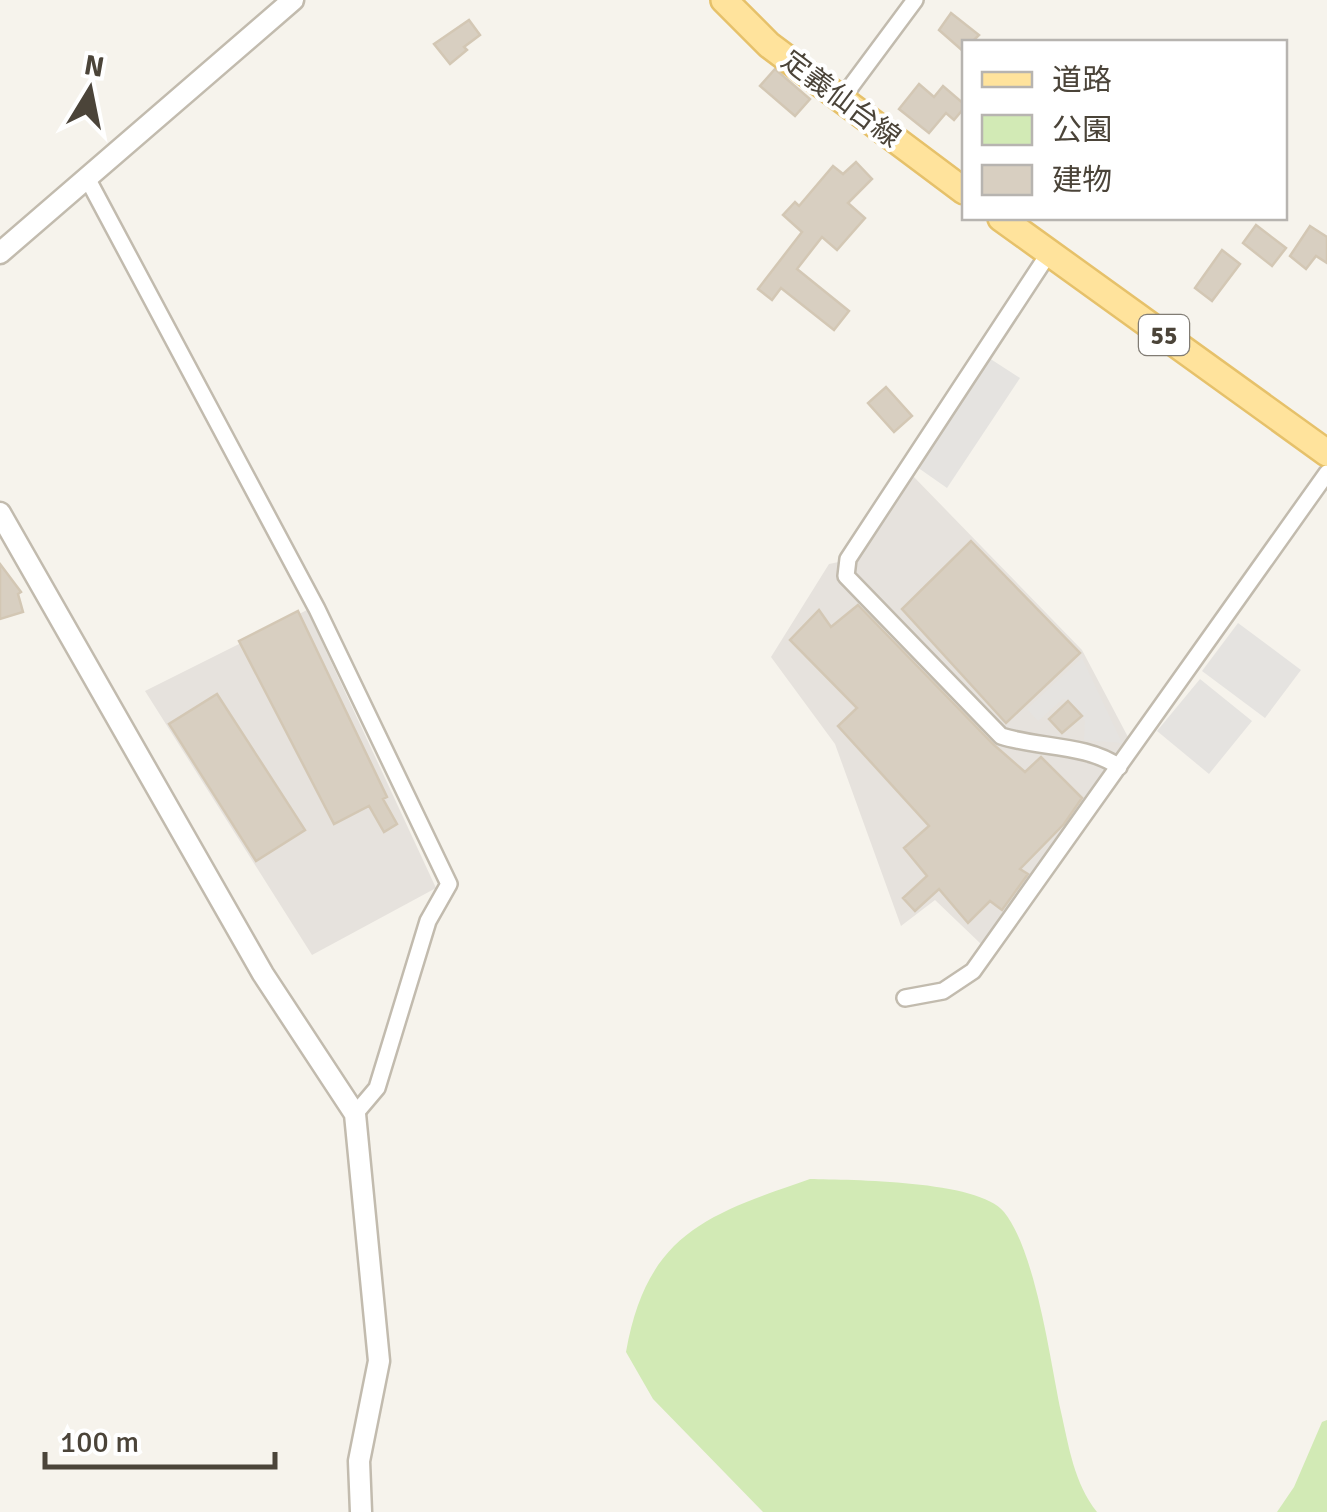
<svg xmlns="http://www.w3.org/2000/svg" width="1327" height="1512" viewBox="0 0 1327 1512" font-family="Signika,'Noto Sans JP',sans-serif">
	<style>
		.industrial { fill: #e6e2dd }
		.green { fill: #d2eab5 }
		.parking { fill: #e5e3e0 }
		.building { fill: #d8cfc1; stroke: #d3c7b4; stroke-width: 2.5 }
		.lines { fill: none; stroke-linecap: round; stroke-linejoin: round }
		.minor-casing { stroke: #c2bbae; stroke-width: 20 }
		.tertiary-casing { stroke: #c2bbae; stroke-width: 25 }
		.primary-casing { stroke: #e6c16a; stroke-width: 30 }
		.minor { stroke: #fff; stroke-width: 15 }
		.tertiary { stroke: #fff; stroke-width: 20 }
		.primary { stroke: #ffe39c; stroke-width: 25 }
		.labels { text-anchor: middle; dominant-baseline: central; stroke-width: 8; stroke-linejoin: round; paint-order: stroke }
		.shield { fill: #fff; stroke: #817c74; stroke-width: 2.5 }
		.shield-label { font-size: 25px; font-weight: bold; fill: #4b4439 }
		.street-label { font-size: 28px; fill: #4b4439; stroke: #fff }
	</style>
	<rect width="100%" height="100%" fill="#f6f3ec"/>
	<path class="industrial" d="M913,476L1082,650L1128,737L981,944L935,900L901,926L835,744L771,657L829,564L858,558Z
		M307,610L436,888L312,955L145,691Z"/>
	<path class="green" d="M810,1179C850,1180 979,1180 1004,1212C1036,1252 1050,1360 1061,1412C1069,1447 1074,1483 1097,1512H763L653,1399L626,1352C647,1234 706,1215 810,1179Z
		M1327,1420V1512H1277L1294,1487L1322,1422Z"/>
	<path class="parking" d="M989,358L1020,378L947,488L917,467Z
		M1238,623L1301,670L1265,718L1202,671Z
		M1082,658L1122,743L1084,740L1085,721L1064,698L1038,721L1027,709Z
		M1200,679L1252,721L1209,774L1157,731Z"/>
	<path class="building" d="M951,13L979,35L972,42H964V52L939,30Z
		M469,20L480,35L464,47L467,50L450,64L434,44Z
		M775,69L810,99L795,116L760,86Z
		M919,84L934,97L943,86L964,104V108L954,120L946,113L929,133L899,109Z
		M856,162L872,179L848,203L865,218L837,250L822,237L797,269L849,311L834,330L781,288L772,300L758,289L802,232L783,215L795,202L799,206L833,166L843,174Z
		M1256,225L1286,248L1272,266L1243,243Z
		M1310,226L1327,237V263L1316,256L1306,269L1290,256Z
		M1222,250L1240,264L1212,301L1195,288Z
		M886,387L912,416L894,432L868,403Z
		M971,541L1080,653L1006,723L902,609Z
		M0,564L21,592L18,594L23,612L0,619Z
		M858,605L993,744L1025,772L1041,757L1082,798L1064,824L1020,869L1028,874L1002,910L990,901L968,923L939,889L915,911L903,898L927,876L904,848L929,826L838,726L857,708L790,640L819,610L831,627Z
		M298,611L387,797L383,799L397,824L384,832L369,806L334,824L239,641Z
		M217,694L305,830L256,861L169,724Z
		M1068,701L1082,716L1062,733L1049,719Z"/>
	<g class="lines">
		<defs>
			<path id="minor" d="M840,101L915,0
				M86,176L317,609L449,884L428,921L377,1088L355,1114
				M1049,253L848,559L846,576L1001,736C1038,748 1087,744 1119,767
				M905,998L943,991L973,971L1327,473"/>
			<path id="tertiary" d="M0,253L293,0
				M0,513L263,974L355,1114L379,1361L359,1461L361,1512"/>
			<path id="primary" d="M724,0L769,45L964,191
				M1001,218L1327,453"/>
		</defs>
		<use href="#minor" class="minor-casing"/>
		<use href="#tertiary" class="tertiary-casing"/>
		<use href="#primary" class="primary-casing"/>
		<use href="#minor" class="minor"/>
		<use href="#tertiary" class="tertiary"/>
		<use href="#primary" class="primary"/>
	</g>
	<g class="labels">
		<rect class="shield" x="1139" y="315" width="50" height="40" rx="8"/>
		<g class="shield-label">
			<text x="1164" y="335">55</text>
		</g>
		<g class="street-label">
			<text transform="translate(841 99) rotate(37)">定義仙台線</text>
		</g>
	</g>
	<rect x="962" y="40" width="325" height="180" fill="#ffffff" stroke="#b7b4b0" stroke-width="2.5"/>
	<rect x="982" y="72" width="50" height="15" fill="#ffe39c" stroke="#b7b4b0" stroke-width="2.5"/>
	<text x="1052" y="90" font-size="30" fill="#4b4439">道路</text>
	<rect x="982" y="115" width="50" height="30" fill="#d2eab5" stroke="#b7b4b0" stroke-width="2.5"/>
	<text x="1052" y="140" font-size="30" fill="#4b4439">公園</text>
	<rect x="982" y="165" width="50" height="30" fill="#d8cfc1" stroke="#b7b4b0" stroke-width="2.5"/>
	<text x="1052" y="190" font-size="30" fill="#4b4439">建物</text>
	<g transform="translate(90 90) rotate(10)" stroke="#ffffff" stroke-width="8" paint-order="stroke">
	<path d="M0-8L18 38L0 25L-18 38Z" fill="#4b4439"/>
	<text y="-15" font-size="28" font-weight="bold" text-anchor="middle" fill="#4b4439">N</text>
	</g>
	<path d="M45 1452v15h230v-15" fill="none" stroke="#4b4439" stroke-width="5"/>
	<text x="60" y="1452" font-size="30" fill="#4b4439" stroke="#ffffff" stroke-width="8" paint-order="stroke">100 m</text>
</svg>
